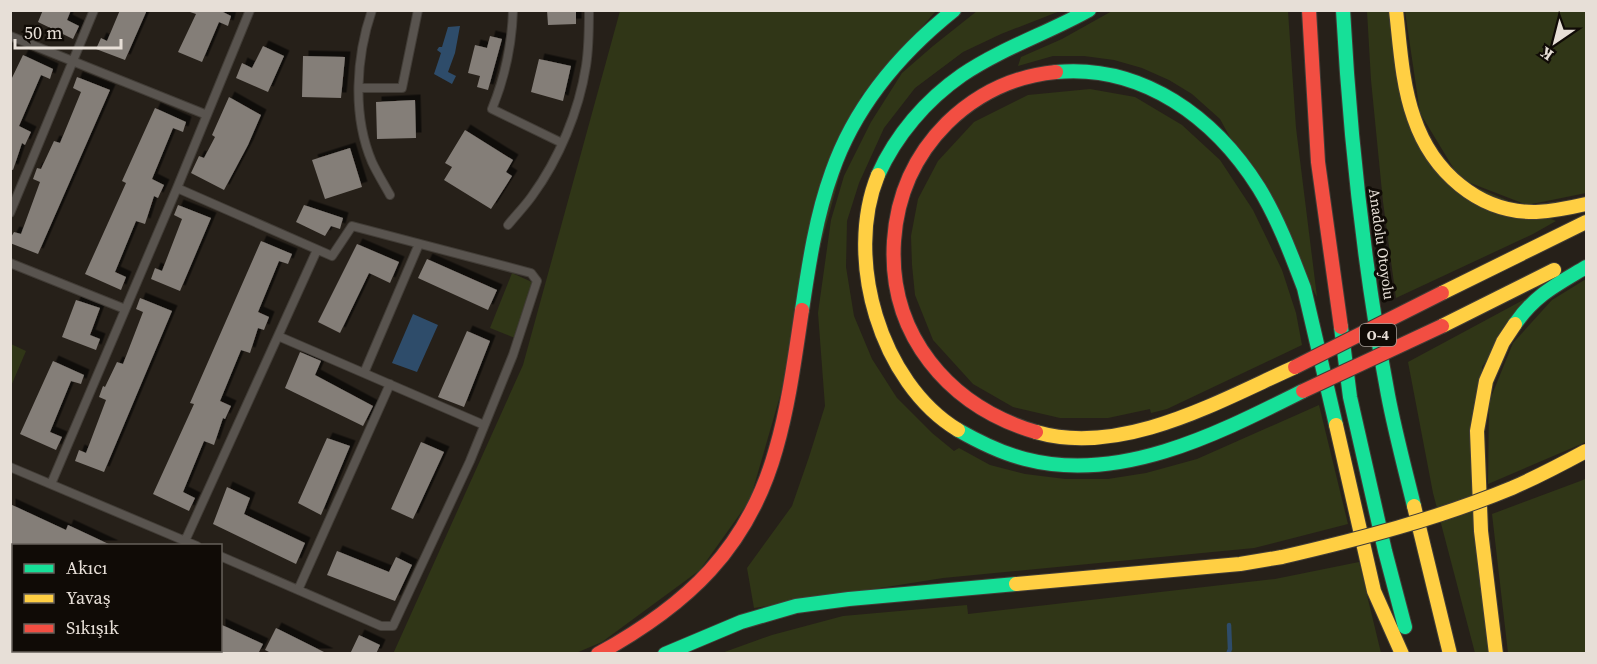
<svg xmlns="http://www.w3.org/2000/svg" width="1597" height="664" viewBox="0 0 1597 664" font-family="'Source Serif 4',serif">
	<style>
		.green { fill: #303617 }
		.water { fill: #2e4c6a }
		.lines { fill: none; stroke-linecap: round; stroke-linejoin: round }
		.stream { stroke: #2e4c6a; stroke-width: 4.5 }
		.building { fill: #847e78; filter: url(#shadow) }
		.lane-casing { stroke: #423d37; stroke-width: 10 }
		.fast-casing { stroke: #423d37; stroke-width: 16 }
		.slow-casing { stroke: #423d37; stroke-width: 16 }
		.jam-casing { stroke: #423d37; stroke-width: 16 }
		.lane { stroke: #59544f; stroke-width: 8 }
		.fast { stroke: #16e098; stroke-width: 14 }
		.slow { stroke: #ffcf43; stroke-width: 14 }
		.jam { stroke: #f24e42; stroke-width: 14 }
		.slow-bridge-casing { stroke: #423d37; stroke-width: 16; stroke-linecap: butt }
		.jam-bridge-casing { stroke: #423d37; stroke-width: 16; stroke-linecap: butt }
		.slow-bridge { stroke: #ffcf43; stroke-width: 14 }
		.jam-bridge { stroke: #f24e42; stroke-width: 14 }
		.labels { text-anchor: middle; dominant-baseline: central; stroke-width: 6; stroke-linejoin: round; paint-order: stroke }
		.shield { fill: #100b06; stroke: #a69f98; stroke-width: 1.5 }
		.shield-label { font-size: 14px; font-weight: bold; fill: #e7dfd7 }
		.street-label { font-size: 15px; fill: #e7dfd7; stroke: #100b06 }
	</style>
	<defs>
		<filter id="shadow"><feDropShadow dx="5.5" dy="-5.5" stdDeviation="0" flood-color="#0009"/></filter>
	</defs>
	<rect width="100%" height="100%" fill="#262019"/>
	<path class="green" d="M620,11H936L861,96L782,389L750,500L700,570L602,642L576,653L393,654L523,365Z
		M977,11H1060L1001,34L963,52L915,88L884,128L859,183L847,221L846,267L854,316L872,359L897,398L932,433L954,451L959,448L990,465L1025,474L1065,479H1108L1146,473L1197,459L1319,405L1348,524L1254,548L943,578L754,608L747,568L792,506L809,457L825,406L818,313L831,220L844,176L871,122L902,73L933,46Z
		M1112,11H1288L1296,128L1317,297L1220,119L1192,94L1169,80L1142,68L1114,60L1084,56H1053L1018,66L1021,57L1062,39Z
		M1367,11H1388L1431,168L1556,221L1533,234L1396,298L1383,202L1371,80Z
		M1405,11H1586V193L1527,205L1460,179L1420,113Z
		M1090,89L1135,97L1182,125L1220,160L1253,210L1282,270L1296,313L1302,345L1167,409L1151,413L1150,409L1108,418H1060L1013,407L973,384L933,340L915,295L912,265L911,236L918,199L938,161L974,122L1028,95Z
		M512,273L534,283L515,338L490,328Z
		M1586,279V442L1488,484L1489,402L1513,343L1552,300Z
		M1527,298L1482,367L1489,653H1475L1433,493L1408,362Z
		M11,344L26,351L11,386Z
		M1586,478V653H1508L1492,514L1583,480Z
		M1359,562L1381,653L719,654L772,635L843,616L967,605L968,614L1275,579Z"/>
	<path class="water" d="M460,26L455,53L448,72L456,76L452,84L434,74L441,53L437,50L439,47H442L448,27Z
		M413,314L438,325L417,372L392,363Z"/>
	<g class="lines">
		<path class="stream" d="M1228,654L1230,649L1229,625"/>
	</g>
	<path class="building" d="M43,10H71L67,20L79,26L73,39L38,22Z
		M120,10H147L125,60L96,49L101,38L107,41Z
		M190,10H224L223,12L231,16L228,26L219,22L202,62L178,52L196,14L190,12Z
		M547,10H576V24L548,25Z
		M490,36L502,39L488,90L477,87L480,76L468,73L475,45L487,48Z
		M263,46L284,56L268,92L236,78L242,63L252,68Z
		M23,55L53,69L50,79L41,75L19,126L31,132L25,145L22,143L13,170L10,169V82Z
		M303,56L345,57L341,98L302,97Z
		M539,59L571,66L563,101L531,92Z
		M77,77L110,90L38,254L10,243V239L14,232L21,234L40,182L33,179L37,168L41,169L54,141L60,143L81,92L73,88Z
		M229,97L261,115L248,145L224,190L191,173L199,156L204,158L215,137L212,135Z
		M415,100L416,138L377,139L376,102Z
		M155,108L186,122L183,132L173,128L152,179L164,185L158,198L154,196L145,224L136,221L115,272L126,277L121,290L85,274L126,183L122,181Z
		M465,130L513,160L506,172L512,176L491,209L444,180L452,167L445,163Z
		M350,148L362,187L325,199L312,160Z
		M178,205L211,218L180,291L151,279L155,268L162,271L182,219L174,215Z
		M304,205L343,218L340,229L331,226L325,236L296,222Z
		M261,241L292,254L288,264L279,261L258,312L269,317L264,330L258,328L250,353L241,350L220,401L231,406L225,419L223,418L214,445L204,441L183,492L195,498L189,511L153,494L194,404L190,403Z
		M357,244L399,262L390,283L369,273L340,333L318,322Z
		M427,259L497,290L488,310L418,278Z
		M140,298L172,311L104,472L75,461L79,450L86,453L106,400L99,397L103,386L105,387L117,362L123,364L143,312L136,309Z
		M76,300L100,308L90,335L100,339L96,350L62,337Z
		M467,331L490,341L464,407L438,397Z
		M300,352L321,361L315,375L373,406L363,426L285,388Z
		M53,361L84,375L81,384L71,381L50,432L62,437L56,450L20,434Z
		M327,438L350,446L321,515L298,503Z
		M421,442L444,452L413,519L391,509Z
		M227,487L250,498L244,514L305,543L296,564L213,524Z
		M10,504L66,530L68,525L113,546H10Z
		M337,551L389,572L396,557L412,565L395,601L327,575Z
		M220,624L263,644L258,654H220Z
		M276,628L328,654H273L265,650Z
		M359,635L380,645L376,654H350Z"/>
	<g class="lines">
		<defs>
			<path id="lane" d="M372,10C356,57 352,115 372,162C377,173 384,184 390,195
				M513,10C512,45 505,77 492,109L562,143
				M10,36L207,115
				M359,88H402L418,10
				M10,213L94,10
				M508,225C516,215 525,206 532,196C559,159 579,111 586,66C589,47 589,29 589,10
				M10,263L125,309
				M278,336L484,425
				M364,373L419,244
				M10,467L197,546
				M51,484L177,188
				M185,541L317,250
				M220,556L381,626H393L470,461L513,355L537,281L531,273L352,226L332,256L177,188L250,10
				M298,590L390,384"/>
			<path id="fast" d="M1343,10C1350,139 1364,268 1388,395C1395,432 1405,469 1414,506
				M1056,72C1143,64 1215,118 1259,188C1278,219 1291,254 1304,288L1336,425
				M878,175C896,135 926,100 962,75C1002,48 1048,33 1089,10
				M802,310C809,263 816,216 832,172C855,106 900,53 954,10
				M1515,324C1535,295 1556,285 1586,267
				M1341,327L1350,397L1385,551L1405,627
				M958,430C979,442 1001,453 1025,459C1121,484 1219,433 1303,391
				M95,650L101,654
				M665,654L741,622L796,606L849,599L1016,584"/>
			<path id="slow" d="M1396,10C1400,46 1402,84 1414,118C1432,171 1478,213 1536,212C1553,211 1569,208 1586,204
				M878,175C844,258 880,383 958,430
				M1442,293L1586,222
				M1442,326L1554,270
				M1336,425L1374,591L1402,654
				M1036,432C1122,457 1219,401 1295,367
				M1414,506L1450,654
				M1016,584L1240,564L1282,557
				M10,611L14,612
				M10,637L14,638
				M1496,654L1481,531L1477,431L1486,381L1503,342L1515,324"/>
			<path id="jam" d="M1309,10L1318,162L1341,327
				M1036,432C948,406 888,334 894,241C897,195 914,156 947,123C977,94 1014,76 1056,72
				M41,650L47,654
				M598,654C687,605 748,549 776,449C789,404 795,356 802,310"/>
		</defs>
		<use href="#lane" class="lane-casing"/>
		<use href="#fast" class="fast-casing"/>
		<use href="#slow" class="slow-casing"/>
		<use href="#jam" class="jam-casing"/>
		<use href="#lane" class="lane"/>
		<use href="#fast" class="fast"/>
		<use href="#slow" class="slow"/>
		<use href="#jam" class="jam"/>
		<defs>
			<path id="slow-bridge" d="M1282,557C1360,539 1437,519 1512,488C1537,477 1562,464 1586,451"/>
			<path id="jam-bridge" d="M1295,367L1442,293
				M1303,391L1442,326"/>
		</defs>
		<use href="#slow-bridge" class="slow-bridge-casing"/>
		<use href="#jam-bridge" class="jam-bridge-casing"/>
		<use href="#slow-bridge" class="slow-bridge"/>
		<use href="#jam-bridge" class="jam-bridge"/>
	</g>
	<g class="labels">
		<rect class="shield" x="1360" y="324" width="36" height="22" rx="4.5"/>
		<g class="shield-label">
			<text x="1378" y="335">O-4</text>
		</g>
		<g class="street-label">
			<text transform="translate(1382 244) rotate(82)">Anadolu Otoyolu</text>
		</g>
	</g>
	<rect width="1597" height="664" fill="none" stroke="#e7dfd7" stroke-width="24"/>
	<rect x="12" y="544" width="210" height="108" fill="#100b06" stroke="#66605a" stroke-width="1.5"/>
	<rect x="24" y="564" width="30" height="9" fill="#16e098" stroke="#66605a" stroke-width="1.5"/>
	<text x="66" y="574" font-size="18" fill="#e7dfd7">Akıcı</text>
	<rect x="24" y="594" width="30" height="9" fill="#ffcf43" stroke="#66605a" stroke-width="1.5"/>
	<text x="66" y="604" font-size="18" fill="#e7dfd7">Yavaş</text>
	<rect x="24" y="624" width="30" height="9" fill="#f24e42" stroke="#66605a" stroke-width="1.5"/>
	<text x="66" y="634" font-size="18" fill="#e7dfd7">Sıkışık</text>
	<g transform="translate(1555 42) rotate(215)" stroke="#100b06" stroke-width="4.5" paint-order="stroke">
	<path d="M0-4.5L10 22L0 15L-10 22Z" fill="#e7dfd7"/>
	<text y="-9" font-size="16" font-weight="bold" text-anchor="middle" fill="#e7dfd7">K</text>
	</g>
	<path d="M15 39v9h106v-9" fill="none" stroke="#e7dfd7" stroke-width="3"/>
	<text x="24" y="39" font-size="18" fill="#e7dfd7" stroke="#100b06" stroke-width="4.5" paint-order="stroke">50 m</text>
</svg>
